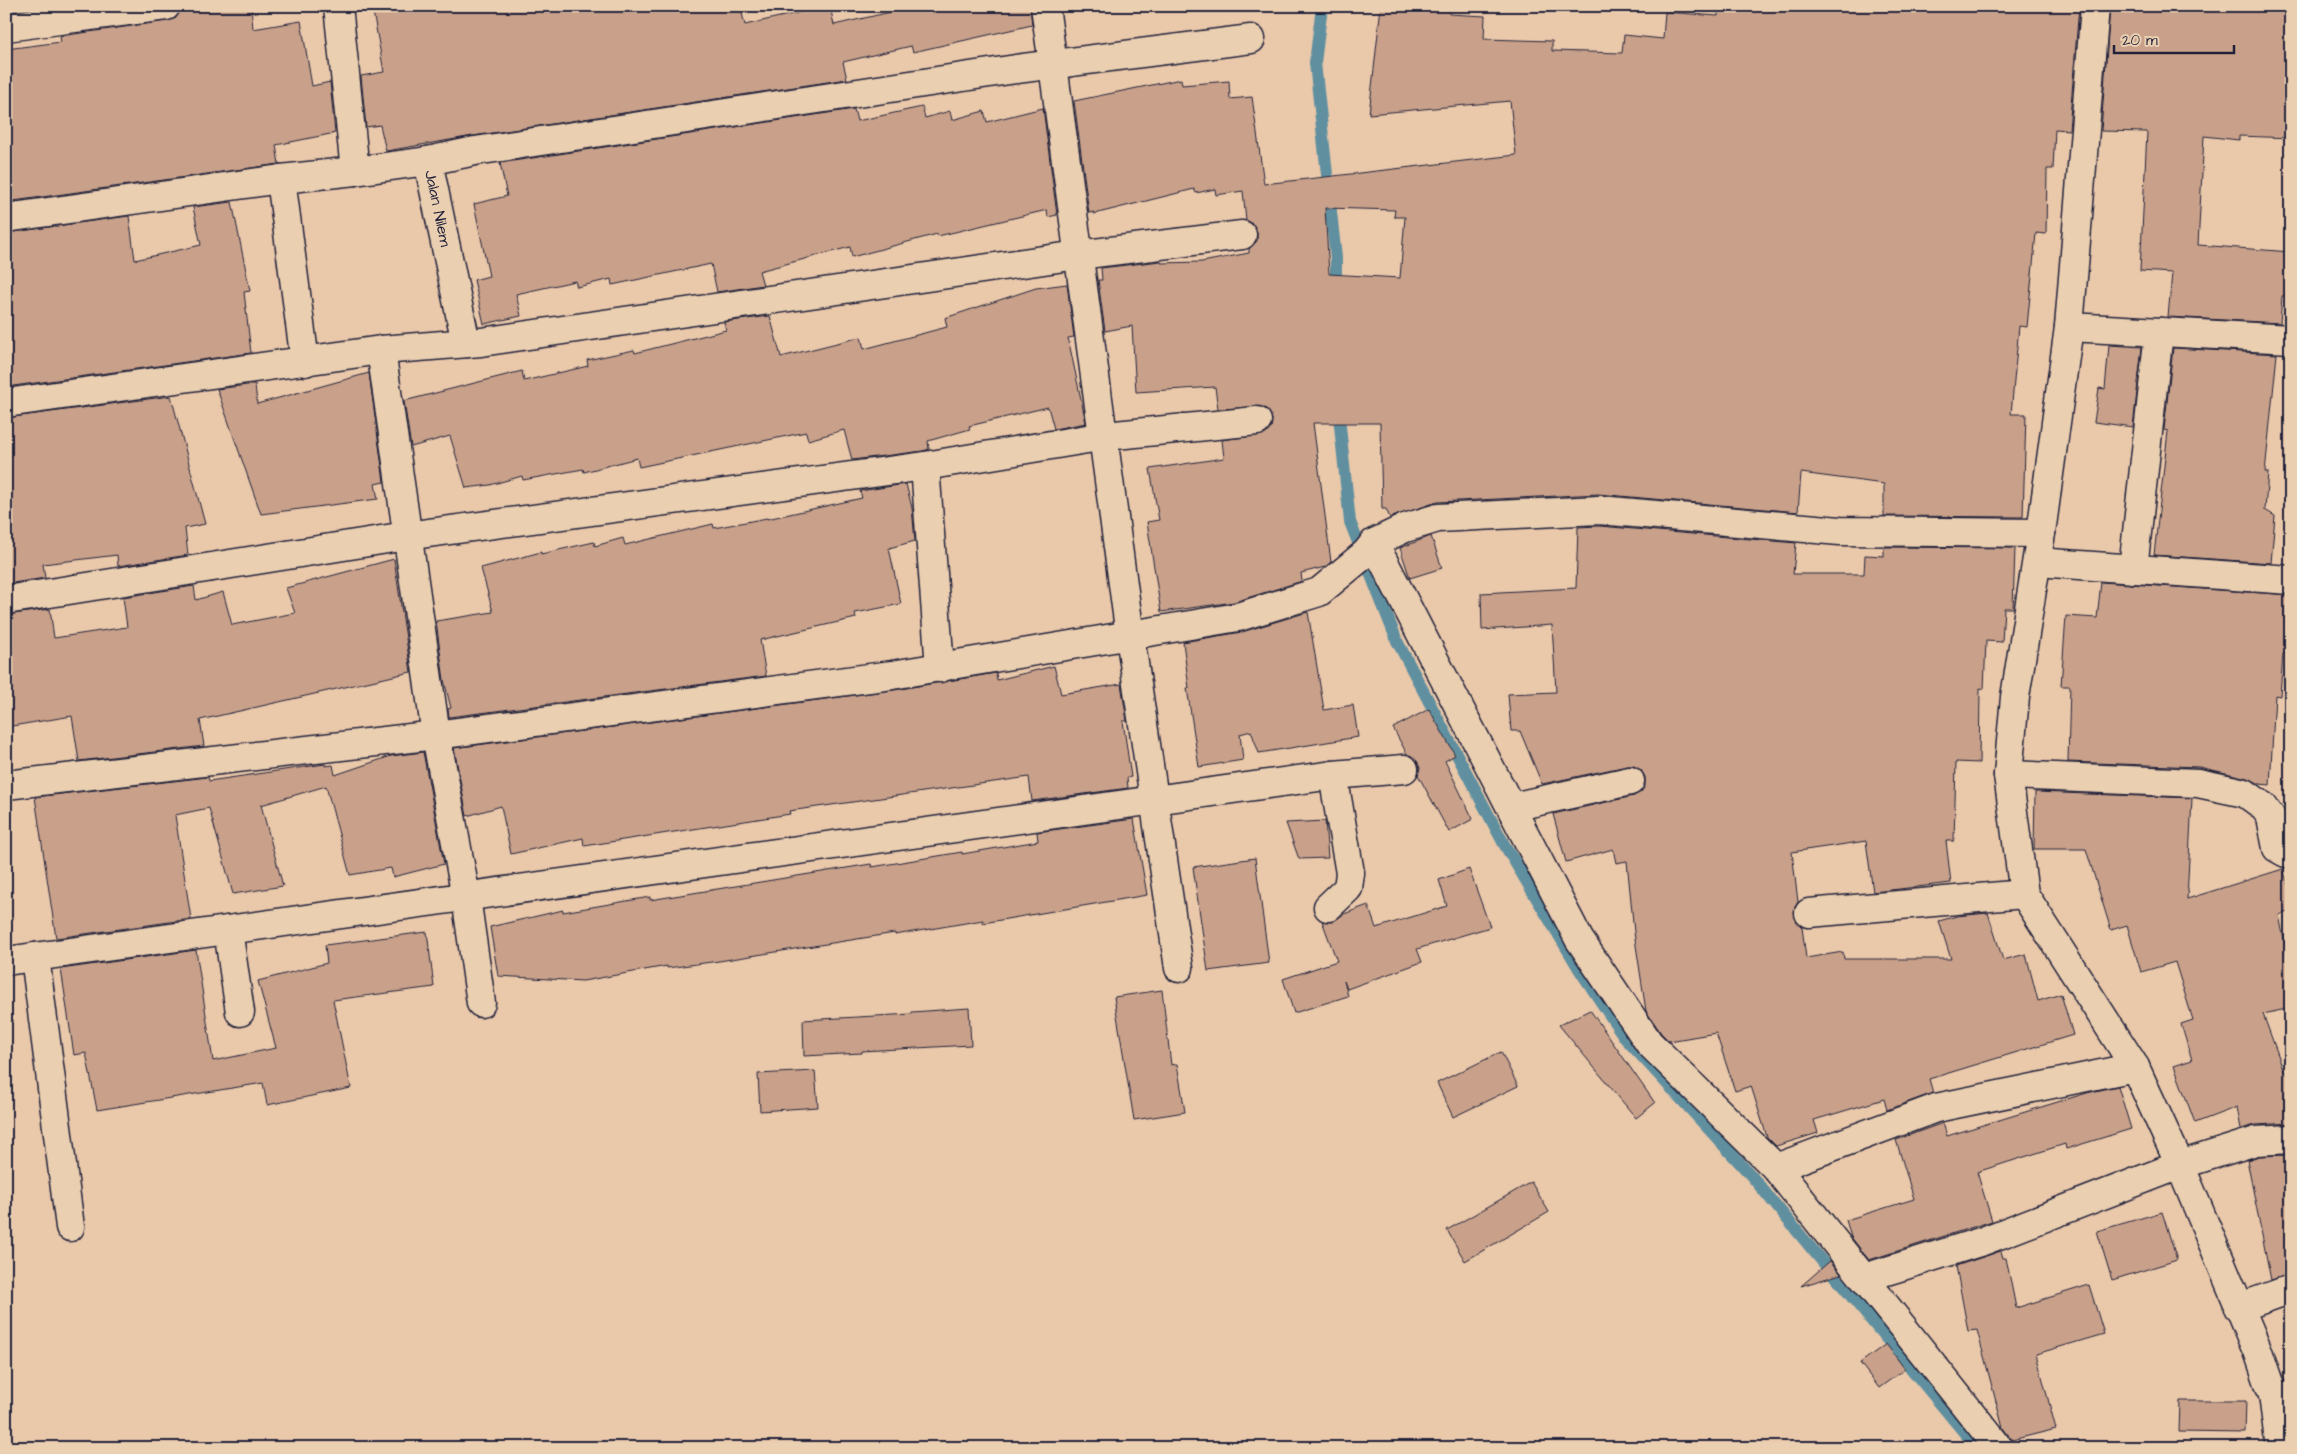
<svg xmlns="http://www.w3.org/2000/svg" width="2297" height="1454" viewBox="0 0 2297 1454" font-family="'Architects Daughter',sans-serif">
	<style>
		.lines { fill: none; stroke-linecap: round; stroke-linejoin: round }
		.stream { stroke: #6090a0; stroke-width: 12 }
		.building { fill: #c9a18a; stroke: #22223b; fill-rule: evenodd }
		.street-casing { stroke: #22223b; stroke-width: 31 }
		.secondary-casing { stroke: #22223b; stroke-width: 31 }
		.street { stroke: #eacfb1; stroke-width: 28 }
		.secondary { stroke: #eacfb1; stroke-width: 28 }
		.labels { text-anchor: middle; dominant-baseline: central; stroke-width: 4.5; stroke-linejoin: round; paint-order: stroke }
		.street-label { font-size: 16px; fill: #22223b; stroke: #eacfb1 }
	</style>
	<rect width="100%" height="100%" fill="#eac8aa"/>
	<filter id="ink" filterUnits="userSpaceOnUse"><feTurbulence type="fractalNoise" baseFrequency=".02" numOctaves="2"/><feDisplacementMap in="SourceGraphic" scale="10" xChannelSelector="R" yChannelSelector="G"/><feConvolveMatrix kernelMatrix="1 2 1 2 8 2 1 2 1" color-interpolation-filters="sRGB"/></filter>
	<g filter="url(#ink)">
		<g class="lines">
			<path class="stream" d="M1322,6L1315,63L1336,258V290
				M1338,407L1350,522L1397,641L1504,844L1581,972L1625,1038L1749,1173L1977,1448"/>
		</g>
		<path class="building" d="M181,6H251L253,29L301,21L312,86L330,82L335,133L276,145L279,164L6,202V49L61,42L60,36L168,21L176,18Z
			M372,6H740L745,25L827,6H830L834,25L917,6H1030L1032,25L913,52L911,46L843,62L847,79L473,136L386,151L380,125L366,127L361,76L384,72Z
			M1381,6H1406L1449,11V14L1485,16L1484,39L1552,41V51L1622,53L1624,35L1663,39L1665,12L1718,16V6H2079L2069,130L2055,129L2053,169H2047L2046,234L2036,233L2027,327L2019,326L2011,414H2026L2023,517L1884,516V484L1801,473L1798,512L1598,494L1437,502L1390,518L1386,509H1382L1380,423H1313L1331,562L1325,567L1301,573L1302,581L1234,602L1161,612L1147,522L1159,520L1150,469L1224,458L1222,440L1266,434L1271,428L1272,419L1269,412L1263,407L1218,409L1215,387L1136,392L1132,326L1105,331L1098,280H1102L1101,268L1161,261V263L1202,262L1249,253V249L1257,241V233L1254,225L1246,220L1243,191L1216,195L1215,189L1196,193L1194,189L1094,214V212L1089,213L1074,101L1181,79L1182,85L1229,81L1230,99L1252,97L1264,184L1516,155L1510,101L1369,114ZM1325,208L1395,210L1394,217H1405L1400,278L1329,274Z
			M2110,6H2291V138L2239,136V140L2204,136L2198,245L2291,252V296H2282L2280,323L2168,317L2172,273L2140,271L2147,132L2101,131Z
			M922,107L925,118L950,111L952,120L984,111L987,122L1043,108L1057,215L1048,217L1047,210L938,236L937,234L852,257L850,247L759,271L763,285L717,292L711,264L612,285L611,279L577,287L575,281L516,294L521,316L484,324L474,280L489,276L474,204L507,196L500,163L854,109L857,121Z
			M232,202L250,291L244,292L251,353L6,387V233L129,216L135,260L201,245L193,207Z
			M1067,284L1074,337L1068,338L1086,423L1054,429L1048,407L969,426L970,429L928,441L929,449L923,451L852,460L844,430L808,440L806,432L639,467L637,458L584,472L583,469L523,480L522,476L490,485L466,488L450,436L411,447L404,401L522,371L524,381L588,366L587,360L634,350L635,353L726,330L724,322L770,316L781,357L861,337L864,349L947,327L945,318L1036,288Z
			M2109,345L2142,347L2133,427L2094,422L2099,388L2105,389Z
			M2173,348L2277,354L2265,472H2268L2265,510L2275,516L2271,563L2154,555L2168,431L2164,430Z
			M369,373L384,482L375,484L378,499L261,514L217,389L255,384L257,404Z
			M171,396L205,524L185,528L188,555L118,566L117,555L43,564L45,578L6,584V418Z
			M906,484L912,508L915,541L889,548L901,604L855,613L856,618L760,640L766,676L449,717L448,709L451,708L444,680L436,621L493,612L481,568L541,552V554L594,542L595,546L623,538L625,545L713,524L714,528L767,518V519L862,498L860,491Z
			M1599,526L1796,543L1793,574H1864L1865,555L1884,556V547L2015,548L2013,608H2004L2002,642L1986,641L1984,689L1980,688L1979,763L1956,762L1954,841H1946L1951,883L1873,892L1866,841L1792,852L1798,902L1795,907L1794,915L1797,922L1802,927L1806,958L1843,952L1844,959H1951L1939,921L1957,916L1988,913L2003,960L2026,954L2038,1001L2061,994L2073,1035L1929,1079L1933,1093L1887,1110L1884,1099L1814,1120L1818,1133L1776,1146L1767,1137L1751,1086L1735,1091L1716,1033L1669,1041L1661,1033L1646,1011L1634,932L1627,861L1616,863L1613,849L1566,862L1553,814L1634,796L1641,792L1645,786V777L1641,770L1634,766H1627L1542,784L1520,731H1511L1508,694L1556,692L1552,625L1482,630L1481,593L1576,588L1578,527Z
			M1431,536L1442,568L1410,578L1400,548Z
			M394,559L411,672L200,720L204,746L79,761L72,716L6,727V685L11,684L6,653V615L50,609L54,638L127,627L123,597L194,586L196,600L223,592L232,625L295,613L286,588Z
			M2101,582L2291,595L2290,654H2283L2280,696L2275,695L2270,785L2260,784L2248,778L2199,767L2068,762L2070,686H2061L2066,616L2097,618Z
			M1308,612L1324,710L1353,705L1358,737L1259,753L1251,731L1240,734L1243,760L1199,767L1187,688H1189L1183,642L1242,632Z
			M1054,666L1061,694L1121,684L1127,721H1123L1131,777L1127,778L1128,788L1032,801L1029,777L789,811L790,814L584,846L583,838L511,854L501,806L467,816L454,748L894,690L996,673L997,680Z
			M1429,709L1455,755L1445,761L1473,819L1449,832L1418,775L1420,768L1417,761L1407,754L1393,728Z
			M423,752L444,864L393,877L391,868L350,875L326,786L261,805L283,886L233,894L209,808L175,815L191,919L56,938L35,797L208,777L209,781L325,764V766L333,765L335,775L391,756Z
			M2035,792L2192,798L2187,899L2283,869L2291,892V911L2279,915L2291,975V1008L2263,1014L2285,1074H2291V1123L2255,1125L2241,1129L2237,1107L2195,1123L2174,1066L2192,1060L2181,1024L2193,1020L2175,962L2141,972L2127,925L2111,930L2086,849H2034Z
			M1134,819L1147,895L983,923V920L895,935V933L719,961L667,968V966L583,981L498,976L490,927L563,910V912L650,897V900L871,864L872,867L962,852V854L1038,841L1037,832Z
			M1325,821L1328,858L1299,859L1286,823Z
			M1255,858L1269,963L1208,971L1193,867Z
			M1469,869L1490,927L1417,949L1422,962L1347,989L1344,981L1348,996L1294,1013L1283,979L1337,961L1322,921L1332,922L1344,914L1368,905L1376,928L1447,906L1439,880Z
			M427,932L434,987L333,1000L351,1088L267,1105L263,1083L97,1110L86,1053L74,1055L61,969L196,950L213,1061L276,1048L258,981L327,963L325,945Z
			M1162,990L1171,1065L1177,1064L1185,1112L1134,1120L1114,997Z
			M969,1008L971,1045L862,1051V1053L804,1056L803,1020L912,1014V1012Z
			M1590,1010L1655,1103L1636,1118L1559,1025Z
			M1501,1052L1518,1086L1453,1117L1437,1083Z
			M815,1071L818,1107L760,1111L758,1074Z
			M2118,1086L2131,1129L2066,1149L2065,1144L1977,1172L1992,1221L1869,1260L1851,1237L1846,1220L1914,1199L1896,1140L1943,1123L1947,1136L2087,1093Z
			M2291,1155V1274L2271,1280L2247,1160L2259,1156Z
			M1531,1182L1549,1212L1465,1261L1447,1230Z
			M2162,1212L2177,1260L2112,1280L2097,1231Z
			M2001,1251L2003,1258H2006L2016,1308L2089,1285L2104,1334L2036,1354L2056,1429L2012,1440L2003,1428L1977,1330L1968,1331L1956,1266Z
			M1830,1261L1841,1274L1801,1286Z
			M1886,1344L1905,1369L1879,1388L1860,1363Z
			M2180,1401H2246L2245,1433L2179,1432Z"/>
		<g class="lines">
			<defs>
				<g id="street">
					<path id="s1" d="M338,6L355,171L428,161L466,343"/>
					<path d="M1045,6L1130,636L1179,968"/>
					<path d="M6,27L166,6"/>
					<path d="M428,161L475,151L1016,69L1251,39"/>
					<path d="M6,218L281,179"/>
					<path d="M2069,327L2291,339"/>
					<path d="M381,350L436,735L466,897L481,1003"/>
					<path d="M305,362L281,179L355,171"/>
					<path d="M6,403L381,350L481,342L1078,255L1242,235"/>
					<path d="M925,466L940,668"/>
					<path d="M1374,543L1579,939L1649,1043L1776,1168L1999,1448"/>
					<path d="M2037,562L2291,580"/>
					<path d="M2133,569L2159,332"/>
					<path d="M6,600L406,536L925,466L1105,436L1257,421"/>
					<path d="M1333,775L1404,769"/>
					<path d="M2008,775L2198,783L2245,793L2263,806L2271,817L2277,848L2286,853H2291"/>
					<path d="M6,785L436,735L892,675L1238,617L1319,592L1366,553L1374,543L1405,528L1438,518L1599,510L1840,531L2041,533"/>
					<path d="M1512,807L1630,781"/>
					<path d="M1809,913L2024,894"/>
					<path d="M228,930L240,1012"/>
					<path d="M35,957L70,1227"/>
					<path d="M6,961L1333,775L1350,873L1348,888L1328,907"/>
					<path d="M1776,1168L1936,1108L2135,1067"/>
					<path d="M1864,1278L1983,1241L2180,1165L2256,1141L2291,1139"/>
					<path d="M2238,1308L2291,1289"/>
					<path d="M2273,1395L2291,1396"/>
				</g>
				<path id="secondary" d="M2095,6L2069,327L2041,533L2015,697L2008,775L2024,894L2135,1067L2180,1165L2258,1351L2273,1395L2280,1448"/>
			</defs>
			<use href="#street" class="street-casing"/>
			<use href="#secondary" class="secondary-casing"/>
			<use href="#street" class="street"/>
			<use href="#secondary" class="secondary"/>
		</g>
	</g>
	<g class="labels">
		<g class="street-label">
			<text stroke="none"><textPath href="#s1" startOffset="288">Jalan Nilem</textPath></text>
		</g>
	</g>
	<rect width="2297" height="1454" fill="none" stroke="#eacfb1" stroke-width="25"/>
	<rect x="12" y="12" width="2272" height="1429" fill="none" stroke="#22223b" stroke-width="2" filter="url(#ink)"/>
	<path d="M2114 45v8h120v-8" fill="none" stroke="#22223b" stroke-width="2.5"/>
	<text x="2122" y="45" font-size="15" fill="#22223b" stroke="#eacfb1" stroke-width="4" paint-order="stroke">20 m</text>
</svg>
